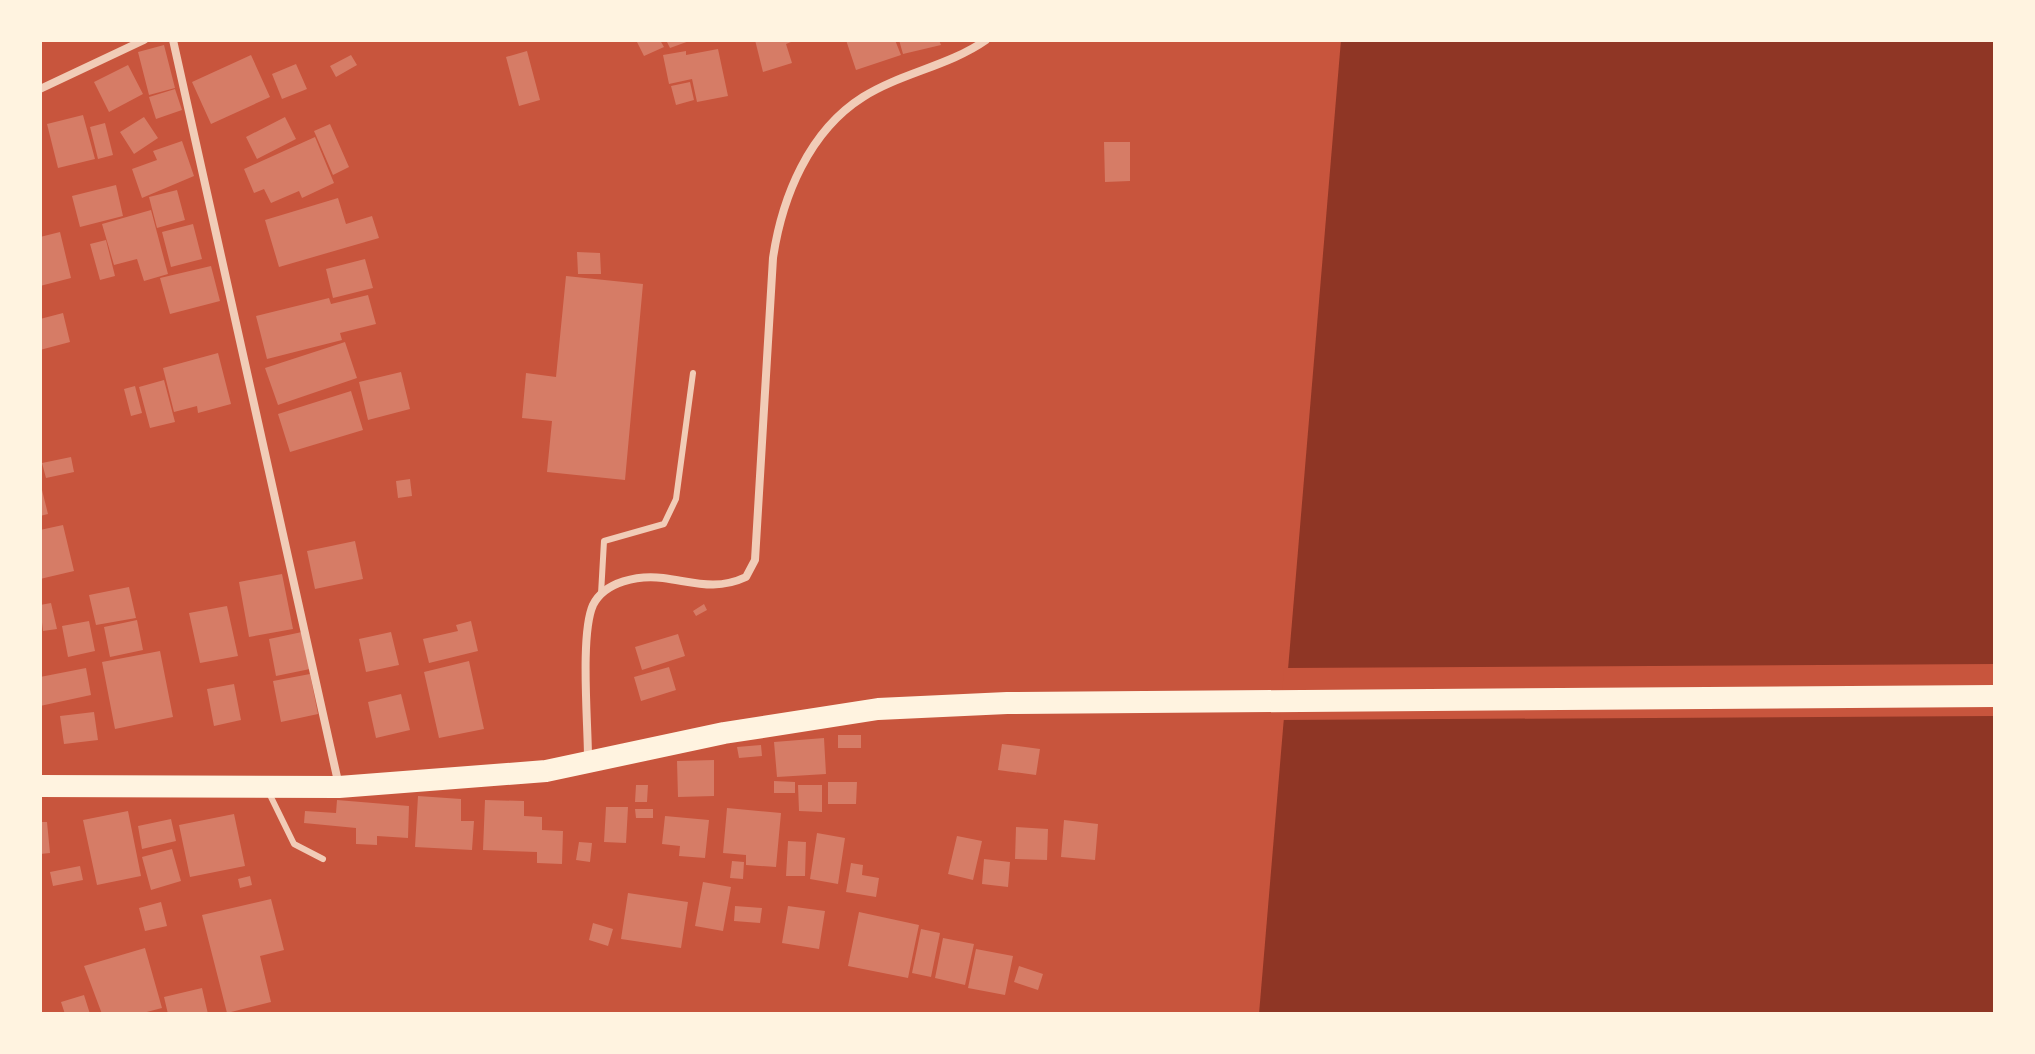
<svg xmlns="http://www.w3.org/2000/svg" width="2035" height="1054" viewBox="0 0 2035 1054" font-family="Montserrat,sans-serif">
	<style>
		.water { fill: #8f3625 }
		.pier { fill: #c8553d }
		.building { fill: #d67c66 }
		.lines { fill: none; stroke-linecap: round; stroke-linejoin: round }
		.service { stroke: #f1ccb7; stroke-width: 6 }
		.minor { stroke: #f1ccb7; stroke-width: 8 }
		.trunk { stroke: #fff3e0; stroke-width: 22 }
	</style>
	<rect width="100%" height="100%" fill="#c8553d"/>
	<path class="water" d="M1341,40H1995V1014H1259Z"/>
	<path class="pier" d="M1995,664V716L1280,720L1284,668Z"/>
	<path class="building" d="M636,40H660L664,47L644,56Z
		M666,40H692L670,48Z
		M755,40H796L786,44L792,63L763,72Z
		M846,40H895L901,55L856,70Z
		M899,40H939L941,45L903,54Z
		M164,45L175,88L149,95L138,52Z
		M718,49L728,96L697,102L692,79L669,84L663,55L686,51V55Z
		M527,51L540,100L519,106L506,57Z
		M251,55L270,97L211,124L192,82Z
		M351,55L357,65L336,77L330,66Z
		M296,64L307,89L282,99L272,74Z
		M128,65L143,94L109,112L94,82Z
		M690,82L694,100L676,105L671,86Z
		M175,89L182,110L156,119L149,97Z
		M83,115L95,159L58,168L47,124Z
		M144,117L158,138L134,154L120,132Z
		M285,117L296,139L257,159L246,137Z
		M105,123L113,155L98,159L90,127Z
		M330,124L349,167L333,175L314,131Z
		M315,137L334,183L302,198L299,191L271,203L264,189L254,193L244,169Z
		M182,141L194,176L142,198L132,169L157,160L153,151Z
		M1104,142H1130V181L1105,182Z
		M116,185L123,216L80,227L72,196Z
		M177,190L185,220L157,228L149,197Z
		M338,198L346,224L372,216L379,238L279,267L265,220Z
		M151,210L168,274L144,281L137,259L114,265L102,224Z
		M193,224L202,259L171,267L162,232Z
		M60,232L71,278L40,286V237Z
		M106,240L115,276L100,280L90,244Z
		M577,252L600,253L601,274H578Z
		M365,259L373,288L333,298L326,269Z
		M211,266L220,301L170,314L160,278Z
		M566,276L643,284L625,480L547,472L552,421L522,418L526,373L556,377Z
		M368,295L376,324L340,333L342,340L267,359L256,316L329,298L331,304Z
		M63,313L70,342L40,350V319Z
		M345,342L357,378L278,405L265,368Z
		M218,353L231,404L198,413L197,406L174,412L163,368Z
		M401,372L410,409L368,420L359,382Z
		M164,380L175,422L150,428L139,387Z
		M135,386L142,413L131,416L124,389Z
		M351,391L363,430L290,452L278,414Z
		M71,457L74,472L46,478L42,463Z
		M410,479L412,496L398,498L396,481Z
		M40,482L48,514L40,516Z
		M63,525L74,571L40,579V530Z
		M355,541L363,579L315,589L307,551Z
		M282,574L293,629L249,637L239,582Z
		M129,587L136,618L96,625L89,595Z
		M51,603L57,629L43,631L40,605Z
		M704,604L707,610L696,616L693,611Z
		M227,606L238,656L200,663L189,613Z
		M137,620L143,650L110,657L104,627Z
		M89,621L95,651L68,657L62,626Z
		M471,621L478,651L429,663L423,639L458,631L456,625Z
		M302,632L310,669L276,676L269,639Z
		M391,632L399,665L366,672L359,639Z
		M678,634L685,656L642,670L635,647Z
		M160,651L173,717L115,729L102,662Z
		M469,661L484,729L439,738L424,672Z
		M669,667L676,690L641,701L634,677Z
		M86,668L91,695L40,706V677Z
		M310,674L318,714L281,722L273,681Z
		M234,684L241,720L214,726L207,689Z
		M401,694L410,730L376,738L368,702Z
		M94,712L98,740L64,744L60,716Z
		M838,735H861V748H838Z
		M824,738L826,774L777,777L774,742Z
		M1002,744L1040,749L1036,775L998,770Z
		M761,745L762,756L739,758L737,747Z
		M714,760V796L678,797L677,761Z
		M774,781L795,782V793H774Z
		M828,782H857L856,804H828Z
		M636,785H648L647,802H635Z
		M798,785H822V812L799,811Z
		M418,796L461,799V821H474L472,850L415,847Z
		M337,800L409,806L408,838L377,836V845L356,844V828L304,823L305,811L336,813Z
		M485,800L524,801V816L542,817V830L563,831L562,864L537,863V852L483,850Z
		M606,807H628L626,843L604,842Z
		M727,808L781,813L776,867L746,865V855L723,853Z
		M635,809H653V818H636Z
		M128,811L141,876L97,885L83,820Z
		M234,814L245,866L190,877L179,825Z
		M665,816L709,820L705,858L679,856L680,846L662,844Z
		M171,819L176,841L142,849L138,826Z
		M1064,820L1098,824L1095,860L1061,857Z
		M40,822H47L50,853L40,854Z
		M1016,827L1048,829L1047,860L1015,859Z
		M817,833L845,838L838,884L810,879Z
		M957,836L982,841L973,880L948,874Z
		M788,841L806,842L805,876H786Z
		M579,842L592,843L590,862L576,860Z
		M172,849L181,881L151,890L142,857Z
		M984,859L1010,862L1008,887L982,884Z
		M732,861L744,862L743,879L730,878Z
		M851,863L863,865L862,875L879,878L876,897L846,892Z
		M80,866L83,880L53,886L50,872Z
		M250,876L252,885L240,888L238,879Z
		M703,882L731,887L723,931L695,926Z
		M628,893L688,902L681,948L621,939Z
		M271,899L284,950L260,956L271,1002L227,1013L202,915Z
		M161,902L167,926L145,931L139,908Z
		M735,906L762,908L760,923L734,921Z
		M788,906L825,911L819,949L782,943Z
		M859,912L919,925L908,978L848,966Z
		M593,923L613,929L608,946L589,940Z
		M921,929L940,933L931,977L912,973Z
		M943,938L974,944L965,985L935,978Z
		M145,948L162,1008L139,1014H102L84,966Z
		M976,949L1013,956L1005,995L968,988Z
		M1019,966L1043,974L1038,990L1014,982Z
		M202,988L208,1014H168L164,997Z
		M84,995L90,1014H65L61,1002Z"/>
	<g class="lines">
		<path class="service" d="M601,594L604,541L664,524L676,499L693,373
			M268,791L294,844L323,859"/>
		<path class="minor" d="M173,40L339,786
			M40,89L144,40
			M588,758C588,723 580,634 593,605C605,581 639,575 663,578C694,582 716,591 746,577L755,560L773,258C782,197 809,131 863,97C901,73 949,66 986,40"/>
		<path class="trunk" d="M40,786L339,787L546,771L724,733L878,709L1007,703L1995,696"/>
	</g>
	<rect width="2035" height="1054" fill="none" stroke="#fff3e0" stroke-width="84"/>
</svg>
